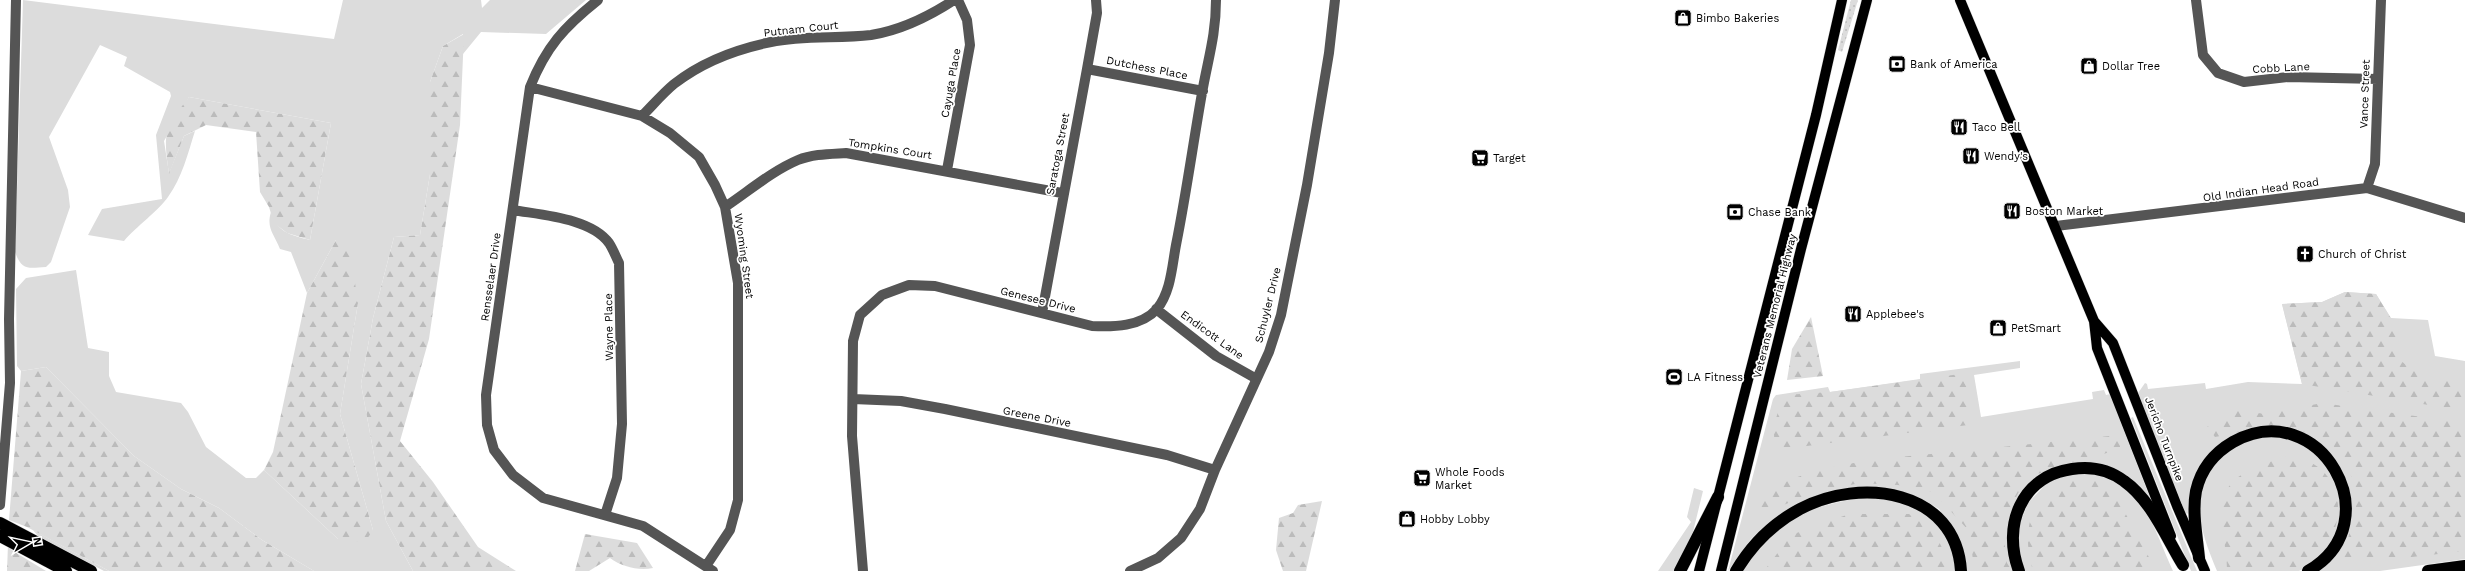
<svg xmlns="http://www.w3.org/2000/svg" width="2465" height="571" viewBox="0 0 2465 571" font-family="'Work Sans',sans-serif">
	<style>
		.grass { fill: #dcdcdc }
		.forest { fill: url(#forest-firs) }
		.park { fill: url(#park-dots) }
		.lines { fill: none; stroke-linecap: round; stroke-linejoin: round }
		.major-casing { stroke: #dbdbdb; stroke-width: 11 }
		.highway-casing { stroke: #dbdbdb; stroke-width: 13 }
		.minor { stroke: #555; stroke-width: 10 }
		.major { stroke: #000; stroke-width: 10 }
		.highway { stroke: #000; stroke-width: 12 }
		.labels { text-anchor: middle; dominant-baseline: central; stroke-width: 3.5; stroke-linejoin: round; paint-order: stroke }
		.poi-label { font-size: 11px; fill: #000; stroke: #fff; text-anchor: start }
		.street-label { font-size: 11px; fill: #000; stroke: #fff }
	</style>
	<defs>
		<pattern id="forest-firs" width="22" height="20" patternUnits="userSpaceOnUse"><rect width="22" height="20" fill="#dcdcdc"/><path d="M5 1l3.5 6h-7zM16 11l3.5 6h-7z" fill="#bbb"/></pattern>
		<pattern id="park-dots" width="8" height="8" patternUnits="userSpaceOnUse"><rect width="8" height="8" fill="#dcdcdc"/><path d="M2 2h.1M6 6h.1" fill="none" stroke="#bbb" stroke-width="1.8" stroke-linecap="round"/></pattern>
	</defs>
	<rect width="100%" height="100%" fill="#fff"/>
	<path class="grass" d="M23,0L334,39L343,0H481L482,8L490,0H586L546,34L481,32L463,54V34L443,46L430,82V174L420,235L394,237L373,318L361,384L386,521L413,571H314L262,540L219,508L181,489L134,456L46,367L21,371L17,366L16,289L26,278L76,270L88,348L109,352V376L116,392L181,403L188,412L206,447L246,478H256L264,470L338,539L373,530L340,414L358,303L336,240L307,293L291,252L280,249C274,234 266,228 271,212C277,232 290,235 310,240L331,123L189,97L164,141L169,173L184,136L195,131C188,153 182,178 168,197C159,210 136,227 124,241L88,235L102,209L162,199L156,135L171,96L170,92L124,66L127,57L100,45L49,137L68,190L70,207L51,262L46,267C28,268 22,271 15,252Z
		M2345,292L2376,294L2391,318L2428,320L2435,356L2465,361V559L2380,571H2317C2325,565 2336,557 2341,548C2368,498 2333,427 2274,427C2264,427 2227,446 2215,451L2190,514L2184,513L2136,396L2145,383L2147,384L2148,389L2205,383L2206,389L2248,382L2302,384L2282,304L2322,302Z
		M2020,361V368L1974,375L1981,417L2093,399L2092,392L2104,390L2106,395L2110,394L2152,503L2131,479L2112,469L2070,465L2017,500L2008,526V548L2015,571H1965L1963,552L1954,529L1939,509L1924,500L1867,489L1772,520L1751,539L1728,571L1773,399L1776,395L1828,387L1830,392L1920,379V374Z
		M2133,417L2197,571H2191L2131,418Z
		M2268,435L2298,441L2318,454L2336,476L2343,505L2338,532L2320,560L2299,571H2217C2202,535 2189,501 2214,466C2220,457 2230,447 2241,442C2249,439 2259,437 2268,435Z
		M2073,472C2082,472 2092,471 2101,473C2143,483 2157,537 2173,571H2024L2015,536L2028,503L2049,481Z
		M1694,488L1703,491L1692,536L1676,571H1658L1691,522L1687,517Z
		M1860,498L1894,500L1921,508L1938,522L1951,542L1956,571H1741C1749,560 1755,547 1764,538C1790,512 1826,504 1860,498Z
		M33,530L109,571H104L38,536Z"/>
	<path class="forest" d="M464,34L460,125L429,339L400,441L433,482L478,547L516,571H413L386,521L361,384L373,318L394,237L420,235L430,174V82L443,46Z
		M189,97L331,123L310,240L287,233L274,223L269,207L260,192L256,132L206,125L184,136L169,174C163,133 164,129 189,97Z
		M342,238L350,249L358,303L340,414L373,530L365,542L338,539L264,470L273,452L307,293L336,240Z
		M2345,292L2376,294L2396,327L2397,358L2421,376L2465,383V411L2302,384L2282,304L2322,302Z
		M1811,317L1823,376L1787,380L1792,349Z
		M46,367L134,456L181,489L219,508L262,540L314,571H109L27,527L9,520L21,371Z
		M1960,374L1968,390V425L1777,450C1770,431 1776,413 1786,395L1830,392Z
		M2322,403L2465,423V551L2394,559H2343L2356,506L2349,464L2337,449L2321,437L2277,425L2215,437L2207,427L2233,410L2266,414Z
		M2110,436L2120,439V449L2027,477L2002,523L2007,563L2012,571H1974L1970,532L1933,492L1898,485L1860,483L1815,492L1771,510L1761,508L1758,497C1807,462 1892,458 1951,452C2004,447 2057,441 2110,436Z
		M2288,456C2335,460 2352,509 2326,546C2323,551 2316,554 2311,557C2307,561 2302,566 2297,568C2279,571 2246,571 2227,571C2227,553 2223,537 2221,520C2216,477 2255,466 2288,456Z
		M2082,477L2100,480L2114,492L2152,563L2160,571H2033C2019,522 2033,492 2082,477Z
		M1322,501L1306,571H1283L1276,550L1279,518L1293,513L1298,505Z
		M1849,514H1909L1934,531L1944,552L1949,571H1764L1791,535Z
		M585,534L637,543L653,568C639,571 622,567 610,558L589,571H575Z
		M8,544L13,551L46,571H7Z"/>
	<path class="park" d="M1851,0H1858L1842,52L1838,50Z"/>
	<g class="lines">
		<defs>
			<path id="major" d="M1960,0L2094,321L2097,348L2171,536
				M2094,321L2113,343L2177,506L2205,571
				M1699,571L1816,115L1842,0
				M1721,571L1801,249L1867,0"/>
			<path id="highway" d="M0,523L91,571
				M0,536L66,571
				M2199,558C2197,537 2192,512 2196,491C2201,469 2214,453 2233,442C2320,394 2393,522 2308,571
				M1680,571L1718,497
				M1736,571C1752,544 1772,524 1800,509C1860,477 1956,489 1961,571
				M2019,571C2002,526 2021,476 2072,469C2091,466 2108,469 2124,481C2151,500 2166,537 2183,565
				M2428,571L2465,566"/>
		</defs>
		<use href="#major" class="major-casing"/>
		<use href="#highway" class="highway-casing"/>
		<path class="minor" d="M598,0C564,27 546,47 530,87L486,395L487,425L494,450L513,475L543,498L643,526L713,571
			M2196,0L2203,55L2218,73L2244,82L2288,77L2378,79
			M1087,69L1203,91
			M530,87L642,116L670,133L699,157L715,185L725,207L738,283V500L730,530L706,566
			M642,116C652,106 663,93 674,84C702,62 737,49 771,42C804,35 838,39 871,35C902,30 928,17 954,0
			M947,170L970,45L967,20L958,0
			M2367,188L2375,164L2381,0
			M725,207C749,191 772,171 798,160C813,154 830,154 846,153L1062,193
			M513,210C541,215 591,218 609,243C613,249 616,257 619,263L622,424L617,478L605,515
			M2056,226L2367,188L2465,218
			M1156,309L1216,356L1255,378
			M1042,313L1087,69L1097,13L1096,0
			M853,399L901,401L945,409L1167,455L1215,470
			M0,505L10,383L9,319L16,0
			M863,571L852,436L853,341L860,315L882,295L909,285L935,286L1092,326C1113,327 1141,327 1157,309C1171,292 1172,266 1176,245C1186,195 1193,144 1202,93C1208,59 1216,35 1216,0
			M1130,571L1158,558L1181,538L1200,509L1215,470L1269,352L1281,315L1307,185L1329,53L1335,0"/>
		<use href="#major" class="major"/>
		<use href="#highway" class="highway"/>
	</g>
	<defs>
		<symbol id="shop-square" viewBox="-11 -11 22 22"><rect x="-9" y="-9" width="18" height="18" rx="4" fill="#000" stroke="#fff"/><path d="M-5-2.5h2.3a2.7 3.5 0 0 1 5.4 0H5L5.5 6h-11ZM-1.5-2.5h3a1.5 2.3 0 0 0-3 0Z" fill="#fff"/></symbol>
		<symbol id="bank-square" viewBox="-11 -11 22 22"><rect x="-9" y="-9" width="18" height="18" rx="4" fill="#000" stroke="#fff"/><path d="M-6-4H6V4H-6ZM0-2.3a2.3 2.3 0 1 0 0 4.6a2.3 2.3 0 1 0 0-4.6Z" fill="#fff"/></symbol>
		<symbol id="restaurant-square" viewBox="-11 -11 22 22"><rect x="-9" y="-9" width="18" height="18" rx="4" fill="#000" stroke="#fff"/><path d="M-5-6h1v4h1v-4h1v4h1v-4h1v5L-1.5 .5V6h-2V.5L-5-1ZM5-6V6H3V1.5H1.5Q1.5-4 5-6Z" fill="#fff"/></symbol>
		<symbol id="supermarket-square" viewBox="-11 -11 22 22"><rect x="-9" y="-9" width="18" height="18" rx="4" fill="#000" stroke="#fff"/><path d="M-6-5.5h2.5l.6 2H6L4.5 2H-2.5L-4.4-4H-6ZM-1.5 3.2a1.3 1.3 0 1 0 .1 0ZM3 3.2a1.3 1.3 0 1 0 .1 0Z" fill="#fff"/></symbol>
		<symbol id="church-square" viewBox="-11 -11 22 22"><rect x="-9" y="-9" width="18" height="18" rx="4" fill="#000" stroke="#fff"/><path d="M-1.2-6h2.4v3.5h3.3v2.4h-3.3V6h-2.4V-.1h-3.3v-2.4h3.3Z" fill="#fff"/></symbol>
		<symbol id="stadium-square" viewBox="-11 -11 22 22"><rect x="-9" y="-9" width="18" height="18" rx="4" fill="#000" stroke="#fff"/><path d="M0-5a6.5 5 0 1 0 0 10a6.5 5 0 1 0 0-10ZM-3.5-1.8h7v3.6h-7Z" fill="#fff"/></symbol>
	</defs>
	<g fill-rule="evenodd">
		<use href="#shop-square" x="1673" y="8" width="20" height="20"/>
		<use href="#bank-square" x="1887" y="54" width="20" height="20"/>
		<use href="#shop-square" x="2079" y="56" width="20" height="20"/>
		<use href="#restaurant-square" x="1949" y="117" width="20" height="20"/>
		<use href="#restaurant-square" x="1961" y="146" width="20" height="20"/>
		<use href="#supermarket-square" x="1470" y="148" width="20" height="20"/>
		<use href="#restaurant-square" x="2002" y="201" width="20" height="20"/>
		<use href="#bank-square" x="1725" y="202" width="20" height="20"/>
		<use href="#church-square" x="2295" y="244" width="20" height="20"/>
		<use href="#restaurant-square" x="1843" y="304" width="20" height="20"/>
		<use href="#shop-square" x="1988" y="318" width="20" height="20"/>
		<use href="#stadium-square" x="1664" y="367" width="20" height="20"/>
		<use href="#supermarket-square" x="1412" y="468" width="20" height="20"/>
		<use href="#shop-square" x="1397" y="509" width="20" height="20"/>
	</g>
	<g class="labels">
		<g class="poi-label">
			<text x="1696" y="18">Bimbo Bakeries</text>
			<text x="1910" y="64">Bank of America</text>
			<text x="2102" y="66">Dollar Tree</text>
			<text x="1972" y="127">Taco Bell</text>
			<text x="1984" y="156">Wendy's</text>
			<text x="1493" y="158">Target</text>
			<text x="2025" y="211">Boston Market</text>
			<text x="1748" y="212">Chase Bank</text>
			<text x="2318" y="254">Church of Christ</text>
			<text x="1866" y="314">Applebee's</text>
			<text x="2011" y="328">PetSmart</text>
			<text x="1687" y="377">LA Fitness</text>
			<text x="1435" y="472">Whole Foods<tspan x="1435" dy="13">Market</tspan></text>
			<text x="1420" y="519">Hobby Lobby</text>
		</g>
		<g class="street-label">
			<text transform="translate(801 29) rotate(-6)">Putnam Court</text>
			<text transform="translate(1147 68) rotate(11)">Dutchess Place</text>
			<text transform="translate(2281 68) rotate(-3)">Cobb Lane</text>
			<text transform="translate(951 83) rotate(-80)">Cayuga Place</text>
			<text transform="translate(2365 94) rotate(-88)">Vance Street</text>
			<text transform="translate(890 149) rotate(9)">Tompkins Court</text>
			<text transform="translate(1058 154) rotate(-79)">Saratoga Street</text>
			<text transform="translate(2261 190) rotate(-8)">Old Indian Head Road</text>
			<text transform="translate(744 256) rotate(82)">Wyoming Street</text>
			<text transform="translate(491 277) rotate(-82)">Rensselaer Drive</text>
			<text transform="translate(1038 300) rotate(14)">Genesee Drive</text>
			<text transform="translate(1268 305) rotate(-76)">Schuyler Drive</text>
			<text transform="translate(1775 306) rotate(-76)">Veterans Memorial Highway</text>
			<text transform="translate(609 327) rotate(-91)">Wayne Place</text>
			<text transform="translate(1212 335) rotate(36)">Endicott Lane</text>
			<text transform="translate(1037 417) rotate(11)">Greene Drive</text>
			<text transform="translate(2164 439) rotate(69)">Jericho Turnpike</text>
		</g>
	</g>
	<g transform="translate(28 543) rotate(81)" stroke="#ffffff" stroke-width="3" paint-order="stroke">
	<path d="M0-3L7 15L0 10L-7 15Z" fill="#000000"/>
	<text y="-6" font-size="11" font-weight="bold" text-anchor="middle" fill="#000000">N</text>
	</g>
</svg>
